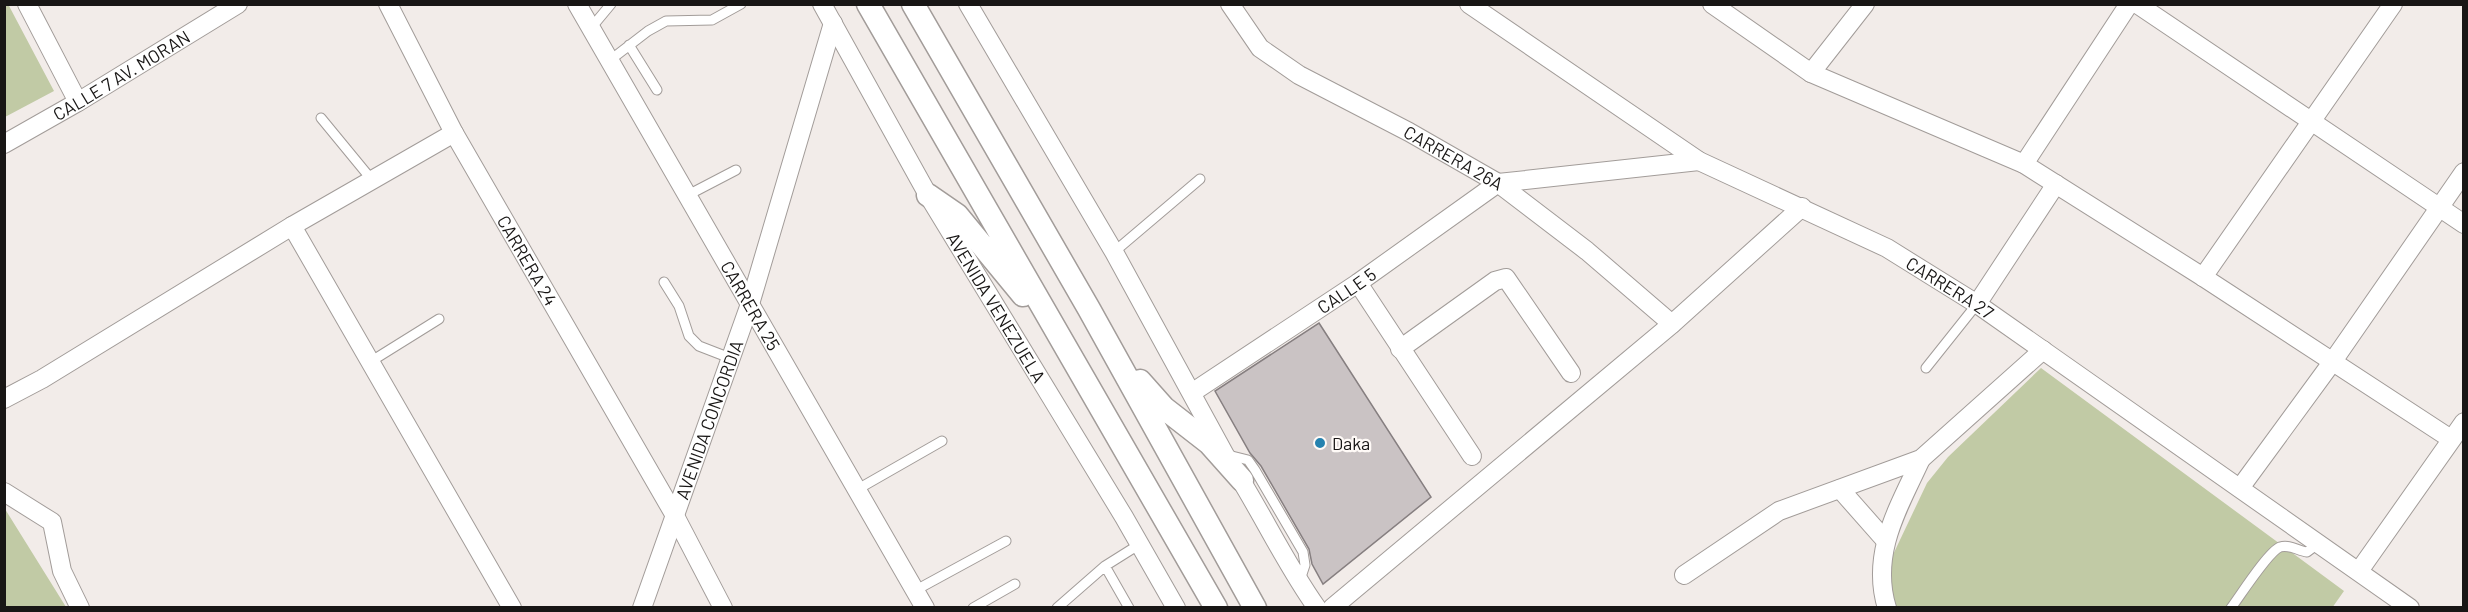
<svg xmlns="http://www.w3.org/2000/svg" width="2468" height="612" viewBox="0 0 2468 612" font-family="Barlow,sans-serif">
	<style>
		.green { fill: #c1caa5 }
		.building { fill: #cac3c4; stroke: #867f80; stroke-width: 1.5 }
		.lines { fill: none; stroke-linecap: round; stroke-linejoin: round }
		.service-casing { stroke: #a29c99; stroke-width: 11 }
		.minor-casing { stroke: #a29c99; stroke-width: 20 }
		.tertiary-casing { stroke: #a29c99; stroke-width: 25 }
		.service { stroke: #fff; stroke-width: 9 }
		.minor { stroke: #fff; stroke-width: 18 }
		.tertiary { stroke: #fff; stroke-width: 22 }
		.poi-dot { fill: #2582af; stroke: #fffaf7; stroke-width: 2 }
		.labels { text-anchor: middle; dominant-baseline: central; stroke-width: 4.5; stroke-linejoin: round; paint-order: stroke }
		.street-label { font-size: 18px; fill: #181615; stroke: #fffaf7 }
		.poi-label { font-size: 18px; fill: #181615; stroke: #fffaf7; text-anchor: start }
	</style>
	<rect width="100%" height="100%" fill="#f2ece9"/>
	<path class="green" d="M8,4L54,91L5,117L4,5Z
		M2041,368L2344,591L2332,608L1895,607L1892,597L1890,561L1927,483L1948,457Z
		M4,509H5L66,607H5Z"/>
	<path class="building" d="M1319,323L1431,497L1323,584L1312,564L1309,549L1261,466L1250,453L1215,391Z"/>
	<g class="lines">
		<defs>
			<path id="service" d="M591,28L611,4
				M629,45L657,90
				M609,61L648,31L666,21L712,20L741,4
				M321,118L372,180
				M688,195L736,170
				M1114,252L1200,179
				M664,282L679,306L689,336L699,346L730,358
				M370,362L439,319
				M1926,368L1977,304
				M1228,455L1248,460L1255,470L1303,552L1305,565L1300,580
				M858,489L942,441
				M1105,566L1129,608
				M916,590L1006,541
				M973,608L1015,584
				M1057,608L1105,566L1140,544
				M2231,608C2240,596 2268,552 2280,547C2290,544 2298,551 2307,552L2319,543"/>
			<g id="minor">
				<path d="M27,4L78,102"/>
				<path id="s1" d="M388,4L454,133L674,514L723,608"/>
				<path id="s2" d="M577,4L925,608"/>
				<path id="s3" d="M822,4L928,195L1124,517L1176,608"/>
				<path d="M968,4L1114,252L1225,455C1258,504 1282,559 1317,608"/>
				<path id="s4" d="M1230,4L1260,48L1299,75L1409,132L1498,183L1587,251L1672,324"/>
				<path id="s5" d="M1469,4L1699,161L1887,248L1977,304L2410,608"/>
				<path d="M1712,4L1811,73L2024,164L2203,277L2451,439"/>
				<path d="M2137,4L2464,224"/>
				<path d="M1811,73L1865,4"/>
				<path id="s6" d="M4,144L78,102L238,4"/>
				<path d="M2024,164L2129,4"/>
				<path d="M292,226L512,608"/>
				<path d="M2203,277L2393,4"/>
				<path d="M1358,283L1472,456"/>
				<path d="M1977,304L2056,184"/>
				<path d="M1400,349L1495,281L1506,278L1571,373"/>
				<path id="s7" d="M1193,392L1358,283L1498,183L1699,161"/>
				<path d="M4,399L42,379L292,226L454,133"/>
				<path d="M2240,488L2333,361L2464,172"/>
				<path d="M1840,489L1885,540"/>
				<path d="M4,492L52,522L62,571L80,608"/>
				<path d="M2359,571L2464,422"/>
				<path d="M1684,575L1779,511L1921,459L2043,350"/>
				<path id="s8" d="M642,608L750,304L833,23"/>
				<path d="M1332,608L1672,324L1802,207"/>
				<path d="M1887,608C1870,553 1899,507 1921,459"/>
			</g>
			<path id="tertiary" d="M868,4L1216,608
				M913,4L1089,309L1255,608
				M928,195L957,215L1023,295
				M1140,381L1164,408L1209,443L1242,480"/>
		</defs>
		<use href="#service" class="service-casing"/>
		<use href="#minor" class="minor-casing"/>
		<use href="#tertiary" class="tertiary-casing"/>
		<use href="#service" class="service"/>
		<use href="#minor" class="minor"/>
		<use href="#tertiary" class="tertiary"/>
	</g>
	<circle class="poi-dot" cx="1320" cy="443" r="6"/>
	<g class="labels">
		<g class="street-label">
			<text stroke="none"><textPath href="#s6" startOffset="136">CALLE 7 AV. MORAN</textPath></text>
			<text stroke="none"><textPath href="#s4" startOffset="276">CARRERA 26A</textPath></text>
			<text stroke="none"><textPath href="#s1" startOffset="292">CARRERA 24</textPath></text>
			<text stroke="none"><textPath href="#s5" startOffset="560">CARRERA 27</textPath></text>
			<text stroke="none"><textPath href="#s7" startOffset="184">CALLE 5</textPath></text>
			<text stroke="none"><textPath href="#s2" startOffset="348">CARRERA 25</textPath></text>
			<text stroke="none"><textPath href="#s3" startOffset="350">AVENIDA VENEZUELA</textPath></text>
			<text stroke="none"><textPath href="#s8" startOffset="200">AVENIDA CONCORDIA</textPath></text>
		</g>
		<g class="poi-label">
			<text x="1332" y="443">Daka</text>
		</g>
	</g>
	<rect width="2468" height="612" fill="none" stroke="#181615" stroke-width="12"/>
</svg>
